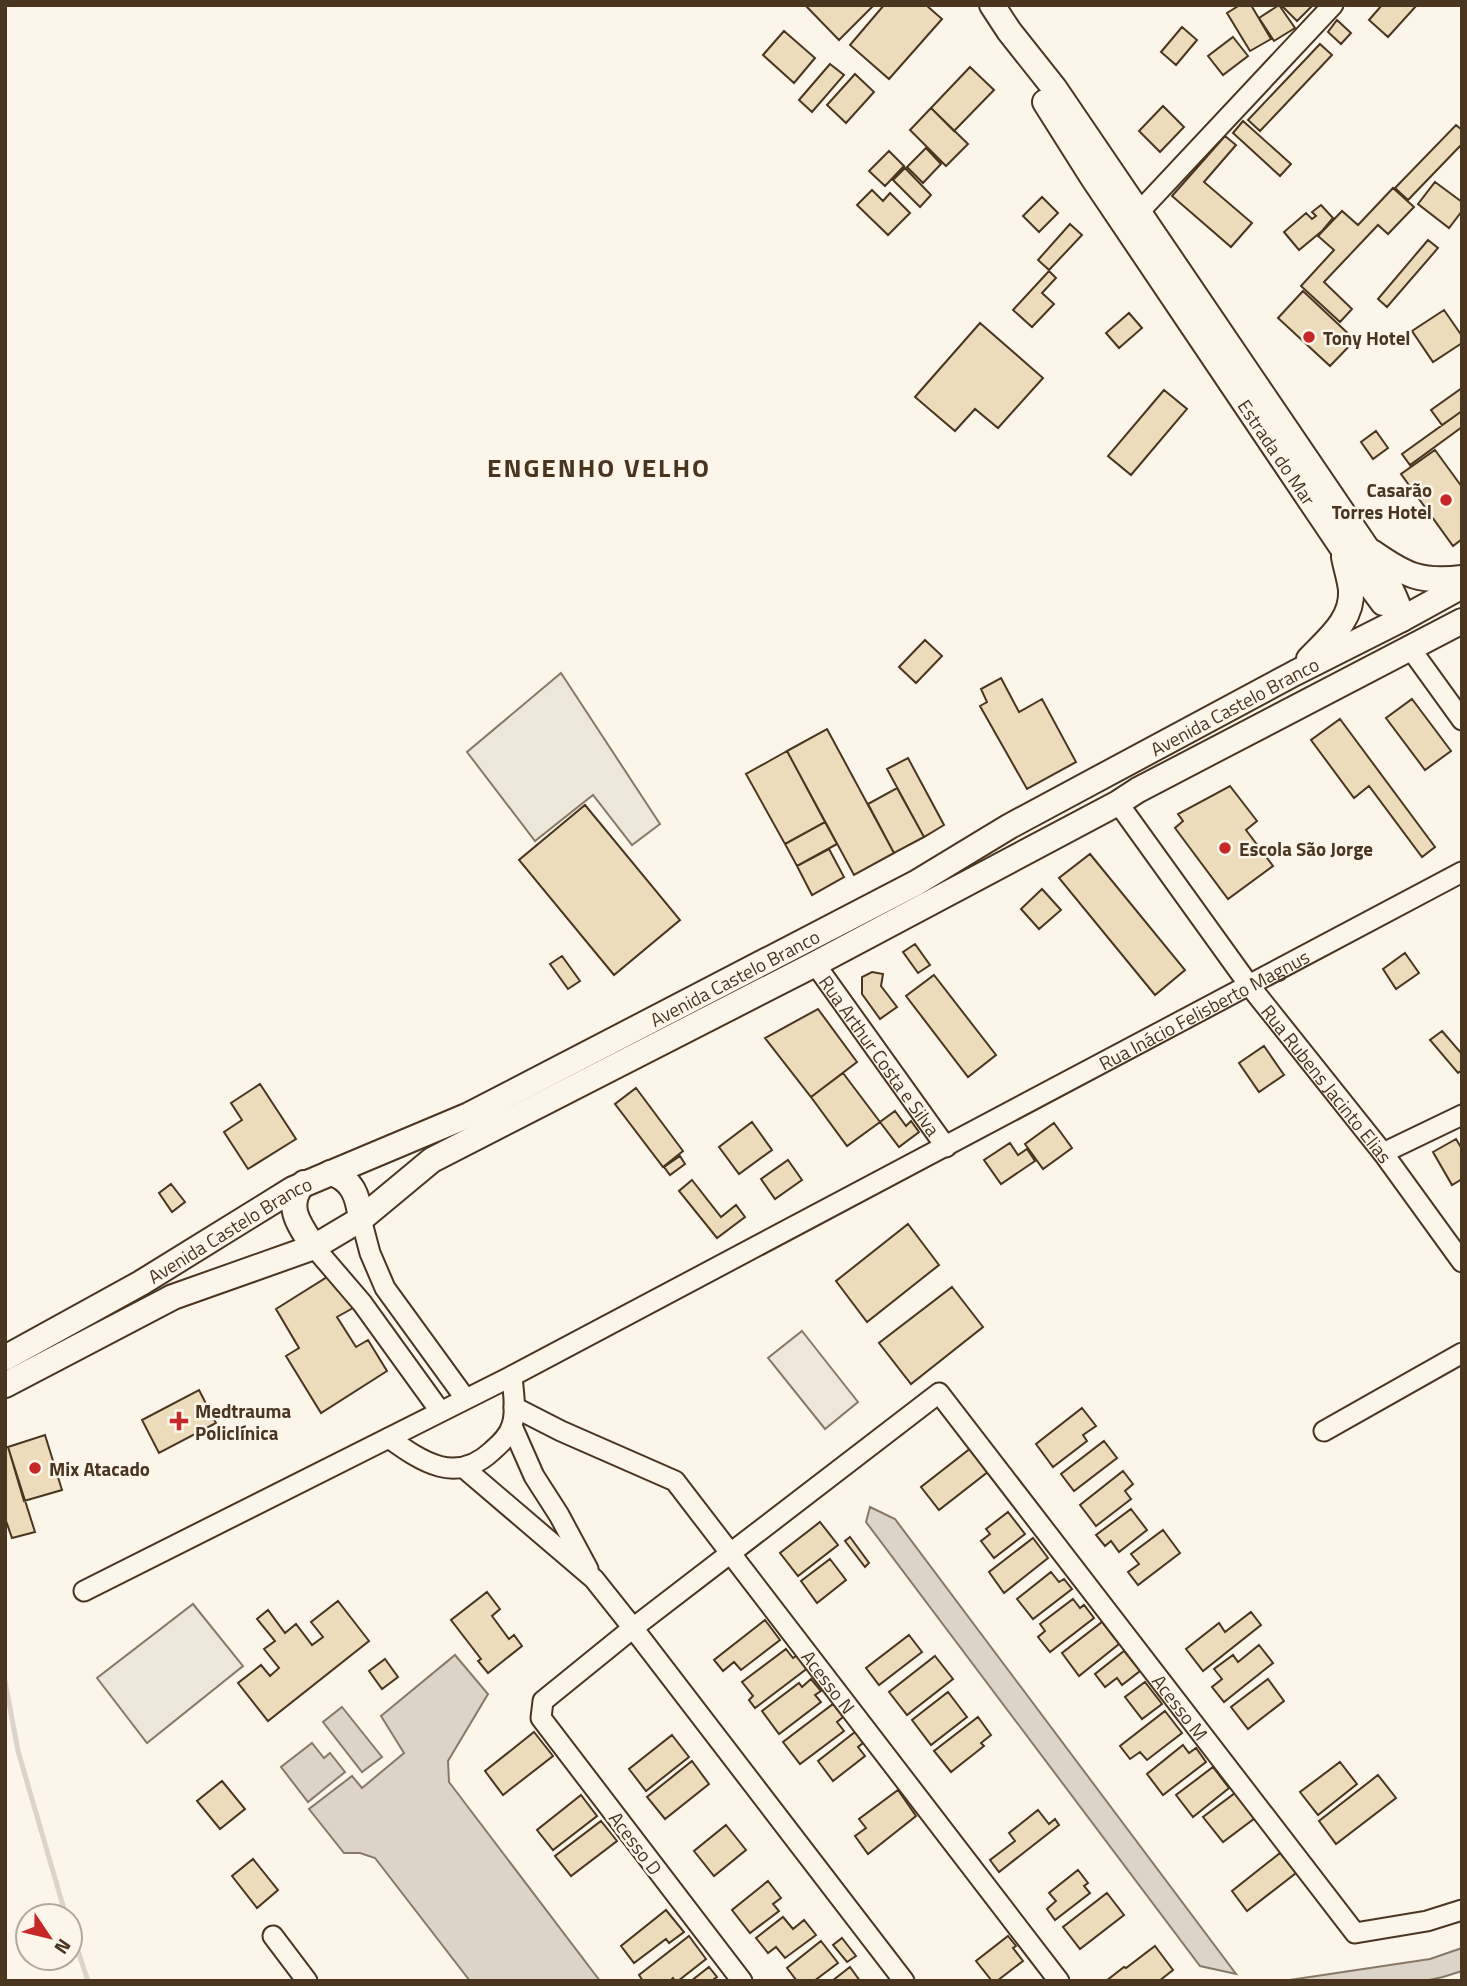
<svg xmlns="http://www.w3.org/2000/svg" width="1467" height="1986" viewBox="0 0 1467 1986" font-family="'Titillium Web',sans-serif">
	<style>
		.green { fill: #ede6d9; stroke: #887966; stroke-width: 2 }
		.parking { fill: #ede7d9; stroke: #887966; stroke-width: 2 }
		.water { fill: #dcd4c6; stroke: #887966; stroke-width: 2 }
		.lines { fill: none; stroke-linecap: round; stroke-linejoin: round }
		.stream { stroke: #dcd4c6; stroke-width: 5 }
		.building { fill: #ecdcbc; stroke: #4a3520; stroke-width: 2 }
		.minor-casing { stroke: #4a3520; stroke-width: 23 }
		.major-casing { stroke: #4a3520; stroke-width: 28 }
		.minor { stroke: #fbf6e9; stroke-width: 19 }
		.major { stroke: #fbf6e9; stroke-width: 24 }
		.poi-dot { fill: #c62828; stroke: #fbf6e9; stroke-width: 2.5 }
		.labels { text-anchor: middle; dominant-baseline: central; stroke-width: 5; stroke-linejoin: round; paint-order: stroke }
		.poi-label { font-size: 19px; font-weight: bold; fill: #4a3520; stroke: #fbf6e9; text-anchor: start }
		.street-label { font-size: 19px; fill: #4a3520; stroke: #fbf6e9 }
		.district-label { font-size: 26px; font-weight: bold; letter-spacing: 2px; fill: #4a3520; stroke: #fbf6e9 }
	</style>
	<rect width="100%" height="100%" fill="#fbf6e9"/>
	<path class="green" d="M802,1331L858,1402L825,1429L768,1358Z"/>
	<path class="parking" d="M561,673L660,824L632,845L593,795L535,841L467,752Z
		M193,1604L243,1666L147,1743L97,1678Z"/>
	<path class="water" d="M870,1507L895,1519L1236,1974L1200,1966L866,1522Z
		M455,1655L488,1694L448,1761L449,1782L600,1981H470L375,1858L360,1853H344L309,1809L352,1776L362,1788L404,1753L381,1716Z
		M342,1707L382,1757L362,1772L323,1722Z
		M312,1743L324,1758L330,1753L345,1772L308,1802L281,1767Z
		M1462,1948V1971L1443,1977L1424,1981H1283L1430,1959Z"/>
	<g class="lines">
		<path class="stream" d="M5,1681L18,1751L66,1916
			M70,1927L88,1981"/>
	</g>
	<path class="building" d="M805,5H874L839,40Z
		M884,5H926L942,19L889,79L850,45Z
		M1240,5H1251L1271,39L1250,51L1227,13Z
		M1279,5L1295,28L1274,41L1259,18Z
		M1281,5H1313L1297,21Z
		M1382,5H1417L1388,37L1369,20Z
		M1337,20L1351,33L1341,44L1328,32Z
		M1182,27L1197,40L1176,65L1161,52Z
		M784,31L815,58L794,83L763,55Z
		M1233,37L1248,56L1223,75L1208,56Z
		M1320,44L1332,55L1260,131L1248,120Z
		M830,64L844,75L812,112L799,100Z
		M970,67L994,90L954,131L931,108Z
		M855,74L874,92L846,123L827,105Z
		M1163,106L1184,127L1160,152L1139,131Z
		M931,108L968,144L946,166L910,130Z
		M1243,121L1291,164L1280,176L1233,133Z
		M1456,125L1462,130V144L1408,200L1395,188Z
		M1225,136L1236,145L1204,182L1252,223L1231,247L1172,196Z
		M926,148L941,164L923,183L907,167Z
		M889,151L904,166L885,186L869,171Z
		M905,168L931,195L920,207L893,180Z
		M1435,182L1462,202V211L1449,228L1418,204Z
		M1393,188L1414,207L1388,234L1378,225L1324,282L1352,309L1340,322L1301,286L1334,250L1318,236L1342,211L1358,225Z
		M872,190L883,201L890,193L910,213L888,235L857,205Z
		M1042,197L1058,213L1039,232L1023,216Z
		M1321,205L1333,218L1322,231L1299,250L1284,232L1306,213L1312,219L1316,216L1312,212Z
		M1070,224L1082,235L1049,270L1038,260Z
		M1428,240L1438,248L1387,307L1378,299Z
		M1049,271L1056,278L1042,293L1054,304L1032,327L1013,310Z
		M1303,291L1355,340L1330,366L1278,318Z
		M1444,310L1462,336V343L1433,362L1412,331Z
		M1129,313L1142,328L1119,348L1106,333Z
		M980,323L1043,378L998,428L975,409L955,431L915,397Z
		M1462,388V411L1442,425L1431,410Z
		M1164,390L1187,409L1131,475L1108,456Z
		M1462,411V427L1410,465L1402,454Z
		M1376,431L1388,448L1373,459L1361,442Z
		M1435,450L1462,487V539L1453,546L1401,474Z
		M925,640L942,656L916,683L899,667Z
		M1001,678L1019,712L1042,699L1076,762L1027,789L980,706L987,702L981,689Z
		M1412,699L1451,751L1425,770L1386,718Z
		M1340,719L1435,847L1422,857L1369,786L1354,798L1311,740Z
		M827,729L894,853L854,875L787,751Z
		M787,751L825,822L785,844L746,774Z
		M908,758L944,825L924,837L887,769Z
		M1230,786L1257,821L1246,830L1273,866L1228,899L1175,828L1183,821L1178,814Z
		M897,788L924,837L894,853L868,804Z
		M585,805L680,920L614,975L519,860Z
		M825,822L837,844L797,866L785,844Z
		M829,849L844,877L812,895L797,866Z
		M1090,854L1185,970L1155,995L1059,878Z
		M1042,889L1061,910L1039,929L1021,909Z
		M915,944L930,965L918,973L903,952Z
		M1405,953L1419,973L1396,989L1383,969Z
		M562,956L580,981L568,989L550,964Z
		M872,972L883,974L881,986L897,1007L880,1019L862,994V977Z
		M934,975L996,1055L968,1077L906,996Z
		M818,1009L857,1062L811,1097L765,1038Z
		M1442,1031L1462,1054V1070L1458,1073L1430,1040Z
		M1264,1046L1284,1075L1259,1092L1239,1063Z
		M843,1073L880,1122L847,1146L811,1097Z
		M260,1084L296,1139L248,1169L224,1132L242,1120L231,1103Z
		M636,1088L683,1151L663,1167L615,1104Z
		M895,1111L906,1126L911,1121L919,1132L899,1147L880,1122Z
		M752,1122L772,1150L739,1174L719,1147Z
		M1054,1123L1072,1148L1043,1169L1025,1144Z
		M1456,1139L1462,1149V1179L1452,1185L1433,1152Z
		M1010,1143L1018,1155L1027,1149L1035,1161L1001,1184L984,1160Z
		M680,1156L685,1164L670,1175L664,1167Z
		M788,1160L802,1180L775,1199L761,1179Z
		M692,1180L721,1217L736,1205L745,1217L717,1238L679,1191Z
		M171,1184L185,1202L172,1212L159,1193Z
		M908,1224L939,1265L867,1322L836,1281Z
		M332,1274L353,1308L337,1317L356,1347L368,1340L387,1371L321,1413L286,1356L299,1348L276,1309Z
		M952,1287L983,1327L911,1384L879,1343Z
		M199,1390L216,1423L159,1453L142,1420Z
		M1082,1408L1096,1426L1083,1435L1087,1441L1053,1467L1036,1444Z
		M45,1435L62,1490L24,1501L8,1447Z
		M1104,1441L1117,1458L1074,1491L1061,1474Z
		M5,1447H8L35,1532L12,1538L5,1518Z
		M971,1448L989,1471L939,1510L921,1487Z
		M1123,1471L1133,1484L1125,1491L1131,1499L1096,1526L1080,1505Z
		M1131,1509L1147,1530L1119,1552L1111,1541L1105,1546L1096,1535Z
		M1008,1512L1025,1534L994,1558L981,1541L990,1534L986,1529Z
		M820,1522L838,1545L798,1576L780,1553Z
		M1163,1530L1180,1553L1138,1585L1128,1572L1139,1564L1131,1554Z
		M850,1537L869,1563L865,1567L845,1541Z
		M1033,1538L1048,1558L1004,1593L989,1572Z
		M830,1559L846,1580L817,1603L801,1581Z
		M1051,1572L1059,1582L1064,1579L1072,1589L1033,1619L1017,1599Z
		M487,1592L500,1609L492,1616L509,1639L514,1635L522,1646L488,1673L478,1661L481,1659L451,1620Z
		M1073,1599L1080,1608L1084,1605L1094,1618L1050,1652L1038,1637L1045,1631L1040,1624Z
		M338,1601L369,1641L268,1721L238,1683L261,1665L270,1676L279,1668L264,1649L275,1641L257,1619L268,1610L285,1633L296,1624L312,1645L323,1637L311,1622Z
		M1251,1612L1261,1625L1203,1671L1186,1649L1219,1623L1225,1632Z
		M765,1620L780,1640L741,1670L734,1662L723,1671L714,1660Z
		M1102,1622L1119,1644L1079,1676L1062,1653Z
		M909,1635L922,1652L879,1685L866,1668Z
		M1259,1645L1273,1663L1224,1702L1212,1687L1222,1679L1214,1669L1233,1655L1238,1662Z
		M786,1649L793,1658L799,1654L809,1667L755,1708L749,1700L753,1696L742,1682Z
		M1124,1651L1140,1671L1122,1685L1117,1678L1105,1687L1095,1674Z
		M935,1656L953,1679L907,1715L889,1692Z
		M385,1659L398,1677L382,1689L369,1671Z
		M811,1679L821,1691L815,1695L821,1702L779,1734L762,1711L799,1683L802,1687Z
		M1268,1679L1284,1701L1248,1729L1231,1707Z
		M1145,1682L1162,1704L1142,1719L1125,1697Z
		M948,1692L967,1717L931,1745L912,1720Z
		M833,1704L843,1717L837,1722L844,1731L800,1764L783,1742Z
		M1165,1711L1182,1733L1147,1760L1140,1752L1130,1759L1120,1746Z
		M978,1717L991,1735L981,1743L984,1746L951,1772L934,1751Z
		M534,1732L553,1756L503,1795L485,1771Z
		M855,1732L863,1743L858,1747L865,1756L833,1781L818,1761Z
		M672,1735L689,1757L646,1791L629,1769Z
		M1183,1745L1189,1753L1196,1748L1206,1762L1163,1795L1147,1774Z
		M692,1761L709,1784L665,1819L647,1797Z
		M1340,1762L1357,1784L1318,1815L1300,1792Z
		M1213,1767L1229,1788L1193,1817L1176,1795Z
		M1378,1775L1396,1798L1336,1844L1319,1821Z
		M222,1781L245,1809L220,1829L197,1801Z
		M898,1790L916,1816L868,1854L855,1836L866,1828L859,1819Z
		M1235,1793L1255,1818L1223,1842L1203,1817Z
		M581,1795L597,1816L553,1850L537,1830Z
		M1038,1810L1049,1824L1055,1819L1059,1825L999,1872L990,1860L1015,1841L1009,1833Z
		M601,1821L617,1841L571,1876L555,1856Z
		M726,1825L746,1850L714,1876L694,1851Z
		M1280,1853L1296,1873L1247,1911L1232,1891Z
		M253,1859L278,1890L257,1908L232,1876Z
		M1078,1870L1088,1883L1084,1886L1090,1893L1055,1920L1047,1909L1056,1901L1049,1893Z
		M768,1881L781,1898L773,1904L779,1911L750,1933L732,1910Z
		M1107,1893L1124,1915L1080,1949L1063,1927Z
		M666,1910L684,1932L669,1943L666,1939L634,1963L621,1946Z
		M783,1917L793,1929L804,1920L816,1935L785,1958L776,1947L768,1953L756,1938Z
		M689,1936L706,1959L678,1981H675L673,1978L670,1981H643L639,1975Z
		M1008,1936L1016,1946L1013,1948L1023,1961L997,1981H992L976,1961Z
		M842,1938L856,1956L847,1962L833,1945Z
		M821,1941L838,1963L814,1981H797L787,1968Z
		M1155,1946L1173,1970L1159,1981H1106L1124,1967L1126,1968Z
		M709,1967L717,1977L714,1979L715,1981H691Z
		M850,1967L860,1981H832Z"/>
	<g class="lines">
		<defs>
			<g id="minor">
				<path d="M1139,212L1333,5"/>
				<path d="M1410,648L1462,720"/>
				<path id="s1" d="M1118,803L1249,985L1383,1153L1462,1262"/>
				<path id="s2" d="M815,964L946,1147"/>
				<path d="M1383,1153L1462,1115"/>
				<path d="M361,1219L370,1253L385,1288L465,1398"/>
				<path d="M314,1247L362,1303L440,1411"/>
				<path id="s3" d="M514,1407L561,1431L675,1481L1059,1981"/>
				<path d="M512,1426L534,1476L559,1515L588,1569"/>
				<path d="M1324,1431L1462,1353"/>
				<path d="M389,1438C422,1462 456,1485 492,1451C500,1444 509,1436 512,1425C517,1410 513,1391 512,1376"/>
				<path d="M464,1468L594,1579L633,1628L904,1981"/>
				<path id="s4" d="M84,1591L512,1376L1462,872"/>
				<path d="M273,1936L307,1981"/>
				<path id="s5" d="M742,1981L541,1718L543,1701L633,1628L939,1393L1355,1933L1427,1921L1462,1910"/>
			</g>
			<g id="major">
				<path d="M992,5L1009,31L1055,89L1366,547C1380,570 1396,593 1402,619"/>
				<path id="s6" d="M1045,102L1093,178L1341,546L1383,603"/>
				<path d="M1372,552C1405,575 1420,583 1462,578"/>
				<path d="M1309,659C1328,639 1353,620 1351,590C1350,579 1346,568 1344,557"/>
				<path d="M330,1173C353,1179 358,1197 361,1219"/>
				<path d="M304,1183C283,1205 300,1226 314,1247"/>
				<path id="s7" d="M5,1358L141,1283L293,1189L469,1115L916,883L1010,826L1295,673L1402,619L1462,586"/>
				<path d="M5,1385L173,1297L314,1247L361,1219L432,1160L815,964L1118,803L1138,790L1462,621"/>
			</g>
		</defs>
		<use href="#minor" class="minor-casing"/>
		<use href="#major" class="major-casing"/>
		<use href="#minor" class="minor"/>
		<use href="#major" class="major"/>
	</g>
	<g class="poi-dot">
		<circle cx="1309" cy="337" r="7"/>
		<circle cx="1446" cy="500" r="7"/>
		<circle cx="1225" cy="848" r="7"/>
		<path d="M175.5 1410.5h7v7h7v7h-7v7h-7v-7h-7v-7h7z"/>
		<circle cx="35" cy="1468" r="7"/>
	</g>
	<g class="labels">
		<g class="poi-label">
			<text x="1323" y="337">Tony Hotel</text>
			<text x="1432" y="489" text-anchor="end">Casarão<tspan x="1432" dy="22">Torres Hotel</tspan></text>
			<text x="1239" y="848">Escola São Jorge</text>
			<text x="195" y="1410">Medtrauma<tspan x="195" dy="22">Policlínica</tspan></text>
			<text x="49" y="1468">Mix Atacado</text>
		</g>
		<g class="street-label">
			<text stroke="none"><textPath href="#s6" startOffset="420">Estrada do Mar</textPath></text>
			<text stroke="none"><textPath href="#s7" startOffset="1393">Avenida Castelo Branco</textPath></text>
			<text stroke="none"><textPath href="#s7" startOffset="824">Avenida Castelo Branco</textPath></text>
			<text stroke="none"><textPath href="#s4" startOffset="1262">Rua Inácio Felisberto Magnus</textPath></text>
			<text stroke="none"><textPath href="#s2" startOffset="112">Rua Arthur Costa e Silva</textPath></text>
			<text stroke="none"><textPath href="#s1" startOffset="350">Rua Rubens Jacinto Elias</textPath></text>
			<text stroke="none"><textPath href="#s7" startOffset="259">Avenida Castelo Branco</textPath></text>
			<text stroke="none"><textPath href="#s3" startOffset="430">Acesso N</textPath></text>
			<text stroke="none"><textPath href="#s5" startOffset="1246">Acesso M</textPath></text>
			<text transform="translate(636 1843) rotate(53)">Acesso D</text>
		</g>
		<g class="district-label">
			<text x="599" y="467">ENGENHO VELHO</text>
		</g>
	</g>
	<rect width="1467" height="1986" fill="none" stroke="#4a3520" stroke-width="14"/>
	<g transform="translate(49 1937) rotate(125)"><circle r="33" fill="#fbf6e9" stroke="#b4a999" stroke-width="2"/>
	<path d="M0-5L12 26L0 18L-12 26Z" fill="#c62828"/>
	<text y="-10" font-size="19" font-weight="bold" text-anchor="middle" fill="#4a3520">N</text>
	</g>
</svg>
